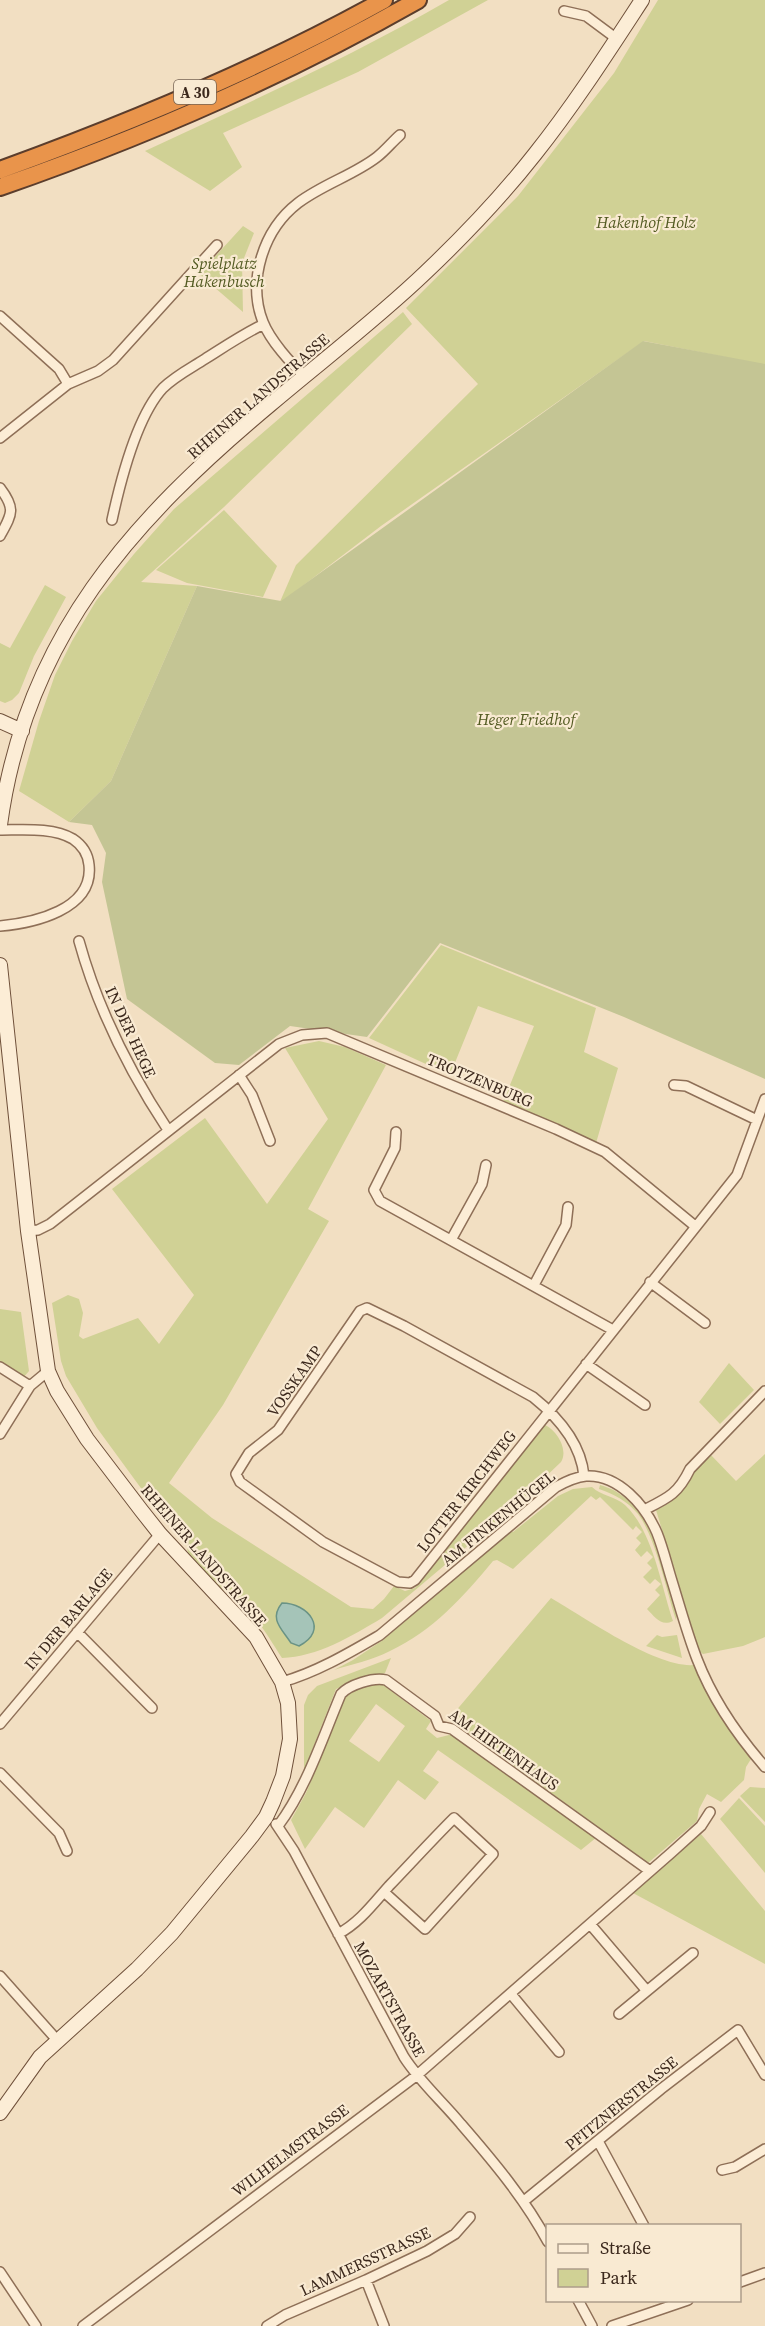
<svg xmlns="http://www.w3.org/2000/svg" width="765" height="2326" viewBox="0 0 765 2326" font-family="'Source Serif 4',serif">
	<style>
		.green { fill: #d0d195; fill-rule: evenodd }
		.cemetery { fill: #c4c594 }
		.water { fill: #a5c4b8; stroke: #6a9385; stroke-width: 1.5 }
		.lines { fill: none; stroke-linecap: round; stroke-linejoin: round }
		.street-casing { stroke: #8e6f57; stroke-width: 12 }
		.secondary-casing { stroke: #6f503a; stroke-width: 16 }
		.highway-casing { stroke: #5b3d2c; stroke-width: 20 }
		.street { stroke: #fcedd6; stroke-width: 9 }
		.secondary { stroke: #fcedd6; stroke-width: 14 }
		.highway { stroke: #e9944b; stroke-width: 16 }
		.labels { text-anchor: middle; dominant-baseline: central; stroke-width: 4.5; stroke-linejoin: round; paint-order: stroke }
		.shield { fill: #f9ead2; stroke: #756353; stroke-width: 1.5 }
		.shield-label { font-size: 15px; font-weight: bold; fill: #3c291d }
		.park-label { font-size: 16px; font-style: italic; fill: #525a21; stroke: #f9ead2 }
		.street-label { font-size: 16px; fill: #3c291d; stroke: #f9ead2 }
	</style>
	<rect width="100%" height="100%" fill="#f2dfc2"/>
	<path class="green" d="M449,0H488L358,72L223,133L242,167L210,191L145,151C247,103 351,57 449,0Z
		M658,0H765V365L644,341L381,526L279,604L296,565L478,384L406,308L518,196L614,73Z
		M243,226L254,233L242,263L243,312L199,274Z
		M403,312L412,324L224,507L141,582L197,586L111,781L69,822L19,791L39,721L55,675L72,641L96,601L134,554L174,509Z
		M224,510L277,566L263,597L187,583L156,570Z
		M45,585L66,597L34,656L19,693L12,700L5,703L0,701V643L10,648Z
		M441,945L596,1008L584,1052L618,1068L596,1143L503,1102L534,1026L478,1006L450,1075L369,1038Z
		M319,1041L345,1047L386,1065L308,1209L329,1221L223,1405L169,1483L212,1518L351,1607L373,1609L384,1599L394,1586L405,1591L415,1588L543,1424C556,1429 569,1449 561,1462L515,1506L382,1618C352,1636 317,1657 282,1658C267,1635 249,1602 223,1590L188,1553L186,1541L154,1506L97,1428L66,1376L61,1361L52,1303L68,1295L79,1299L83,1313L79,1336L83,1339L138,1318L159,1344L194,1295L112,1189L205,1118L267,1204L328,1119L285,1048Z
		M0,1309L21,1312L29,1371L23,1378L0,1363Z
		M729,1363L754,1390L720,1424L699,1402Z
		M710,1454L736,1481L765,1454V1637L743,1646L703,1654L699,1651L656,1510C676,1501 683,1490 694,1472C698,1465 705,1459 710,1454Z
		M600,1485C653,1499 663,1569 677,1615L676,1620C666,1590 656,1538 638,1514C627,1501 614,1494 599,1489Z
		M592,1487C601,1496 615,1496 625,1505C653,1531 661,1586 673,1621C661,1627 655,1617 647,1609L660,1595L655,1590L661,1584L655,1579L650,1584L643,1577L652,1568L647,1563L653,1557L647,1551L641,1557L635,1550L641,1543L636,1538L642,1532L636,1526L633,1530L600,1497L596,1500L591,1496L513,1569L497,1560L493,1561C463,1597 433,1631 390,1651C372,1660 353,1664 334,1670L353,1660L383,1640L511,1531L513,1532L558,1496L573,1489Z
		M551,1598C586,1618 656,1668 694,1665L720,1717L751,1759L746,1767L744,1780L721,1802L707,1794L699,1809L697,1821L648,1863L449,1719Z
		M657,1635L662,1637L677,1635L682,1658L646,1646Z
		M391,1658L385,1673L336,1689L304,1771V1705L308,1695L317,1686Z
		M378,1681L431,1721L426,1729L437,1738L453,1734L597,1837L581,1850L438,1750L423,1771L439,1782L425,1800L398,1780L364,1828L335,1807L305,1849L291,1820L306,1793L348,1691ZM376,1704L405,1726L379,1762L349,1741Z
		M750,1787L765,1788V1822L740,1796Z
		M739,1798L765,1826V1873L720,1819Z
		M701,1834L765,1911V1964L633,1893Z"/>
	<path class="cemetery" d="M643,341L765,364V1079L624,1017L440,943L367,1037L290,1026L239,1065L215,1063L127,999L102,882L106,853L92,825L69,822L111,781L197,586L281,601Z"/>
	<path class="water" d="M282,1603C308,1603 330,1630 299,1646L291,1643C281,1628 269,1619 282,1603Z"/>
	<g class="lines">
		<defs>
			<path id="street" d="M564,11L586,16L617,39
				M0,316L59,369L68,384
				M305,376C291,364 270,340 263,322C247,281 263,230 298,203C323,184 354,175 377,157C385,151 392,142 400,135
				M0,438L68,384L98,371L113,360L217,245
				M0,488C16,509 12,514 0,536
				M112,520C120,483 137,416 163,388C175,376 191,368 205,359C224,347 243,334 264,324
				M0,830C22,830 53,827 73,839C82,845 88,854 89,865C94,910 33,923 0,926
				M79,941C98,1010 129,1071 168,1130
				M239,1075L252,1095L270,1141
				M674,1085L686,1086L757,1120
				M396,1132L395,1148L374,1190L380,1201L613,1330
				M28,1231L38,1230L50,1224L279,1044L302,1035L327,1033L556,1129L605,1152L695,1226
				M451,1240L482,1184L486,1165
				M650,1282L705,1323
				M534,1285L566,1225L568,1207
				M586,1364L645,1405
				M0,1367L30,1386
				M0,1434L30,1386L48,1371
				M584,1476C581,1444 558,1417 533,1397L404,1326L367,1308L360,1311L278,1430L249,1453L236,1474L240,1482L323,1542L398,1582L410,1583L415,1580L737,1175L765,1099
				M644,1510C668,1498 678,1494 690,1469L765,1391
				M77,1632L152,1708
				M282,1682C317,1672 349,1653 380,1635L556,1487C565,1482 575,1477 586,1476C618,1474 645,1505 657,1533C663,1548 667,1565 672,1581C680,1607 687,1633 697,1659C712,1698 738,1736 765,1767
				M0,1724L160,1534
				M0,1773L59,1833L67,1851
				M276,1824L294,1851L404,2057C420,2082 442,2101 461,2124C493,2161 525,2199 548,2242
				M278,1826C307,1787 322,1739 341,1694C349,1685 373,1677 386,1680L435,1716L439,1726L452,1729L650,1871
				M590,1924L647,1991
				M338,1934C359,1923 373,1904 389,1886C411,1863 432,1840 454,1818L493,1854L425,1929L384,1892
				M0,1976L57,2040
				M511,1994L559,2052
				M619,2014L693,1953
				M598,2141L644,2226
				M722,2170L735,2167L765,2149
				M524,2201L661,2089L738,2030L765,2075
				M0,2272L36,2326
				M366,2280L384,2326
				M740,2282L765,2273
				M578,2300L592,2326
				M83,2326L416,2076L671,1853L701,1826L710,1812
				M267,2326L285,2315L366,2280L427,2251L455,2234L470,2217
				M612,2326L688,2300"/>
			<path id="secondary" d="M0,721L22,731
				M0,825C25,638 132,520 271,404C323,360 377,319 426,272C465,235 502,196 535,154C574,105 608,52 642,0
				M0,965L28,1231L48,1371L57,1391L87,1439L141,1510L160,1534L256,1637L282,1682L288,1703L290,1739L283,1776L273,1802L266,1817L252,1836L172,1933L137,1969L40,2057L0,2113"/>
			<path id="highway" d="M0,170C132,122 262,68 384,0
				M0,187C144,137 286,75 418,0"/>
		</defs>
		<use href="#street" class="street-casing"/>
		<use href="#secondary" class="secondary-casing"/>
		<use href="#highway" class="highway-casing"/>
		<use href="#street" class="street"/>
		<use href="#secondary" class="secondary"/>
		<use href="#highway" class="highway"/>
	</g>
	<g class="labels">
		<rect class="shield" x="174" y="80" width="42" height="24" rx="4.5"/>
		<g class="shield-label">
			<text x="195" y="92">A 30</text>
		</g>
		<g class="park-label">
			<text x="646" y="222">Hakenhof Holz</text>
			<text x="224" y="263">Spielplatz<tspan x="224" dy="18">Hakenbusch</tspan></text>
			<text x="526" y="719">Heger Friedhof</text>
		</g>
		<g class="street-label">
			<text transform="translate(258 396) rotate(-41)">RHEINER LANDSTRASSE</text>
			<text transform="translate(131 1032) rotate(65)">IN DER HEGE</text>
			<text transform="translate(480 1080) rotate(23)">TROTZENBURG</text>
			<text transform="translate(294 1381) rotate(-55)">VOSSKAMP</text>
			<text transform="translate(466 1491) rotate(-52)">LOTTER KIRCHWEG</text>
			<text transform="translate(498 1518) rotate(-39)">AM FINKENHÜGEL</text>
			<text transform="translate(204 1555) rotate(49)">RHEINER LANDSTRASSE</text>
			<text transform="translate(68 1619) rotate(-50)">IN DER BARLAGE</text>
			<text transform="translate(504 1749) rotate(35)">AM HIRTENHAUS</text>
			<text transform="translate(390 1999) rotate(61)">MOZARTSTRASSE</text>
			<text transform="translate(621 2103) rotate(-39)">PFITZNERSTRASSE</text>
			<text transform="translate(290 2150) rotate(-37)">WILHELMSTRASSE</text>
			<text transform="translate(365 2261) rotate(-25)">LAMMERSSTRASSE</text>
		</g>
	</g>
	<rect x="546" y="2224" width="195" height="78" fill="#f9ead2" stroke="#ad9d8a" stroke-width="1.5"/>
	<rect x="558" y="2244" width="30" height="9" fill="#fcedd6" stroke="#ad9d8a" stroke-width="1.5"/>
	<text x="600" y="2254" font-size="18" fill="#3c291d">Straße</text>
	<rect x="558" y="2269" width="30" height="18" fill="#d0d195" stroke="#ad9d8a" stroke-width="1.5"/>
	<text x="600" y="2284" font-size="18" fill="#3c291d">Park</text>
</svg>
